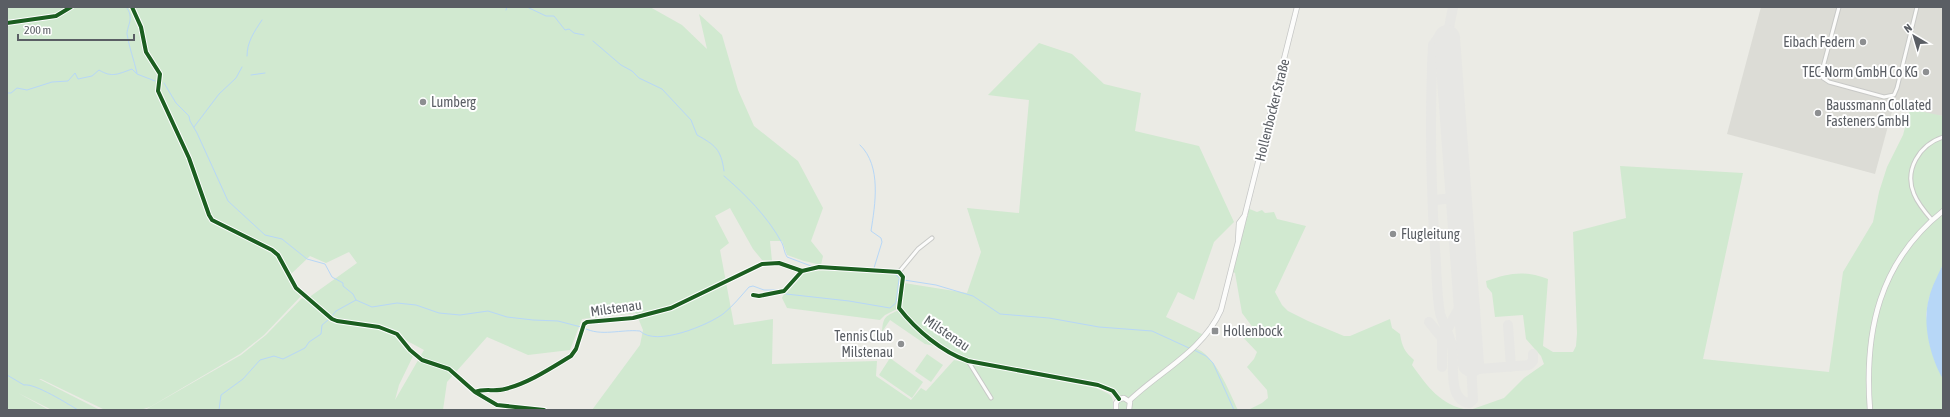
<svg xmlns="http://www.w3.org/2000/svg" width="1950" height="417" viewBox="0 0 1950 417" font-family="'Asap Condensed',sans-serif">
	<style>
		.industrial { fill: #dcdcd6 }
		.green { fill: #d1e9d0; fill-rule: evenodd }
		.water { fill: #b7d7f7 }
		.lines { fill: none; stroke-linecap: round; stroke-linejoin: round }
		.stream { stroke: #b7d7f7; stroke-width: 1 }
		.taxiway { stroke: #e7e7e4; stroke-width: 10 }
		.runway { stroke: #e7e7e4; stroke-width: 26 }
		.minor-casing { stroke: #c8c9c7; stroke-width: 5 }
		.secondary-casing { stroke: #c6c7c6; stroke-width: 6 }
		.minor { stroke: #fcfcfb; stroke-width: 3 }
		.secondary { stroke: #fcfcfb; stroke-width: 4.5 }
		.cycleway-casing { stroke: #fff; stroke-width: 6 }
		.cycleway { stroke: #1b5e20; stroke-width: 4 }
		.poi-dot { fill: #8d8f91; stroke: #fff; stroke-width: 1.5 }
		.labels { text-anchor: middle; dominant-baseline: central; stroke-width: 4; stroke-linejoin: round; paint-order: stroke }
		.poi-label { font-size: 14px; fill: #5a5e64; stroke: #fff; text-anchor: start }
		.street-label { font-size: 14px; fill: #5a5e64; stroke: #fff }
	</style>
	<rect width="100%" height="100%" fill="#ebebe5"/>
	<path class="industrial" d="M1761,7H1943V116L1926,114L1894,104L1875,174L1727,134Z"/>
	<path class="green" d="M7,7H650L682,25L707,49L699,14L722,35L738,90L754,126L798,161L823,208L811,241L823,256L821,265L804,261L787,255L782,241H770L772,261L762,260L753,249L730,208L715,216L729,243L720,250L734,325L773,319L772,364L877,361L876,376L911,400L921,388L926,391L954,360L1096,388C1108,394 1114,393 1113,407L1117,400L1113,391L1106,387L968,361L946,349L925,336L899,308L885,315L880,320L787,308L782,298C785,292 797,277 804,273C814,267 888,273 905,274L904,283L967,293L981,252L967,208L1019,213L1029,100L988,95L1039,43L1072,54L1104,84L1141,93L1135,131L1199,146L1234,222L1214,242L1194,300L1178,292L1166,317L1206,336L1194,348C1215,353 1229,392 1238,410H592L640,345L643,330L636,313L582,319L570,350L528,355L487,337L447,382L443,410H145L241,355L266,335L302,298L308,300L323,315L325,313L308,298L357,263L349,252L326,263L310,256L290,275L302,295L264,335L240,354L150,407L140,410H105L41,379H39L100,410H52L18,393L49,410H7ZM398,336L424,350L395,400L399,385L414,354Z
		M1910,109L1943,116V264L1929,298L1926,315L1934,359L1943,379V410H1470L1504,398L1524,378L1544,364L1541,356L1526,339L1523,315L1495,317L1492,293L1487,287L1486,281C1510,273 1523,270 1548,279L1543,346L1553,352H1573L1576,346L1577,333L1573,232L1626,218L1620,166L1743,173L1703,359L1829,372L1843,272L1873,222L1879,192L1887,167L1903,135Z
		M1247,208L1257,212L1262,210L1265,213L1274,212L1277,219L1306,226L1275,292L1282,305L1288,311L1308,321L1344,336H1350L1390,319L1392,328L1400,334C1402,347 1405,352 1414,360L1412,365C1427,386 1441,406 1469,410H1248L1262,403L1268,398L1267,390L1247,367L1254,359L1257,352L1237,331L1254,329L1242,313L1235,273L1231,271Z
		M899,310C911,326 923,337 940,347L925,344L890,320L882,332C883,316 886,316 899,310Z
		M927,354L943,365L931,382L915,371Z
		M890,358L923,382L912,398L879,375Z"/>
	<path class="water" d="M1943,264V379C1930,357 1922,323 1929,298C1932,286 1938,275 1943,264Z"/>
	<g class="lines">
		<path class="stream" d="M126,7C135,17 127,26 127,34C129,47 134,60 137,73
			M527,7L546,16H554L565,30L569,29L574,33L584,35
			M506,10L507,7
			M593,41L621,65L632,71L639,78L662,89L691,120L697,135C715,145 721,149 724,171
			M247,56C247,42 254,32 262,20
			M251,75L265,73
			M164,83L176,103L189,116L190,121L197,133L228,201L265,235L282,239L307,259L325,264L332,277L343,283V286L353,294L356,300
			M7,93H11L17,88L27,90L52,82L68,81L75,73L78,79L92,76L99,70C112,78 118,74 132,69L137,74L155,81
			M194,127L219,94L236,78L242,67
			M860,145C882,166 875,205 871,231L881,238L882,242L874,268
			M724,176C745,194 768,217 782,243C784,247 784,252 787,257L811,266
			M819,269L873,272
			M882,272L895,274L899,278
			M904,280L936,285L973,296L1000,314L1049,318L1099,327L1152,331L1189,348
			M786,294L849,301L890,308L896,303L899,279H901
			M332,316L336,311L356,300L372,307L397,303L416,305L439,313L460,315L488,311L507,317L533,320L558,321L581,327
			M584,328C601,337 621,329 640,331C656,347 708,325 723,314C733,306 741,296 749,287L753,286L764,290H778
			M1194,350L1206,356L1213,363L1234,410
			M7,375L24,385C35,383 68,404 78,410
			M219,410L221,395L243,379L260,360L274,356L283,359L305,348L309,342L321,334L322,325L328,320"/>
		<path class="taxiway" d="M1449,65L1439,61L1432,67C1430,127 1431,188 1435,249C1437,270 1436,292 1440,313C1443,324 1450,335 1452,347C1455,364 1447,400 1469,403L1473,400L1471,364
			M1432,67L1433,45L1438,38H1447L1453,7
			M1433,200L1459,198
			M1429,322L1442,338V367
			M1508,325L1511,367
			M1444,335L1466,296
			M1452,344L1461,349L1469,343
			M1471,364L1473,367L1479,369L1529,365L1533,361V354"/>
		<path class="runway" d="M1447,38L1471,364"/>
		<defs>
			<path id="minor" d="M132,7L141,27L146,52L160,74L158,91L189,158L209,215L212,220L272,250L278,255L296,288L332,319L337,321L379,327L397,334L410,350L422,360L449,369L475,392L497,405L544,410
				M1839,7L1822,71L1823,78L1829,82L1884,97L1894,95L1897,88L1917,7
				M7,23L56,16L71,7
				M1932,220C1925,212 1918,204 1914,194C1904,170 1919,145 1943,137
				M899,272L918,249L932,238
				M753,295L759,296L784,291L802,271L819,267L899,272L903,277L899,308C916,330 942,352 968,361L1098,385L1113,391L1119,399
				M968,361L991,398
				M475,392C484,388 495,392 505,389C529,383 551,368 571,356L576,349L584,324L587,322L633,318L671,308L762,264L779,263L802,271"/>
			<path id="secondary" d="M1238,241L1239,223L1245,215
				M1129,401C1160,371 1203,351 1221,310L1297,7
				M1116,410V403L1119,399L1124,398L1130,402L1129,410
				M1870,410C1864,331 1879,262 1943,211"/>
		</defs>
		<use href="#minor" class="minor-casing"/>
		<use href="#secondary" class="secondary-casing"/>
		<use href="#minor" class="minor"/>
		<use href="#secondary" class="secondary"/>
		<defs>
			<path id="cycleway" d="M132,7L141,27L146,52L160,74L158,91L189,158L209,215L212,220L272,250L278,255L296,288L332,319L337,321L379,327L397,334L410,350L422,360L449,369L475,392L497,405L544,410
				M7,23L56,16L71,7
				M753,295L759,296L784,291L802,271L819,267L899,272L903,277L899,308C916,330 942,352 968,361L1098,385L1113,391L1119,399
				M475,392C484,388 495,392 505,389C529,383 551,368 571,356L576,349L584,324L587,322L633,318L671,308L762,264L779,263L802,271"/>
		</defs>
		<use href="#cycleway" class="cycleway-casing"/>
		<use href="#cycleway" class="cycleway"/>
	</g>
	<g class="poi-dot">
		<circle cx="1863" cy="42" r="4"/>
		<circle cx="1926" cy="72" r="4"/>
		<circle cx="423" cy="102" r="4"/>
		<circle cx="1818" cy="113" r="4"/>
		<circle cx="1393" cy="234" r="4"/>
		<rect x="1211" y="327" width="8" height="8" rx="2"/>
		<circle cx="901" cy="344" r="4"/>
	</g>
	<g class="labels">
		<g class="poi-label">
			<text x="1855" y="42" text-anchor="end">Eibach Federn</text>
			<text x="1918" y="72" text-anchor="end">TEC-Norm GmbH Co KG</text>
			<text x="431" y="102">Lumberg</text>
			<text x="1826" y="105">Baussmann Collated<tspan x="1826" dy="16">Fasteners GmbH</tspan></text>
			<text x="1401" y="234">Flugleitung</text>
			<text x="1223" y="331">Hollenbock</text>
			<text x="893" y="336" text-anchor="end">Tennis Club<tspan x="893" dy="16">Milstenau</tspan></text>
		</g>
		<g class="street-label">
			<text transform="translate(1272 110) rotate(-76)">Hollenbocker Straße</text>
			<text transform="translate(616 308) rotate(-8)">Milstenau</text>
			<text transform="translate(947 333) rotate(34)">Milstenau</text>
		</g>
	</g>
	<rect width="1950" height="417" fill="none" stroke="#5a5e64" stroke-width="16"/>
	<g transform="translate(1914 36) rotate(322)" stroke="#ffffff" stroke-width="3" paint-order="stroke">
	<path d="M0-3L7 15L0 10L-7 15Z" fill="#5a5e64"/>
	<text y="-6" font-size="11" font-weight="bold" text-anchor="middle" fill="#5a5e64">N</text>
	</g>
	<path d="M18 34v6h116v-6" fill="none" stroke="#5a5e64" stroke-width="2"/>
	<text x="24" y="34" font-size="12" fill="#5a5e64" stroke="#ffffff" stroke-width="3" paint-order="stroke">200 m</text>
</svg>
